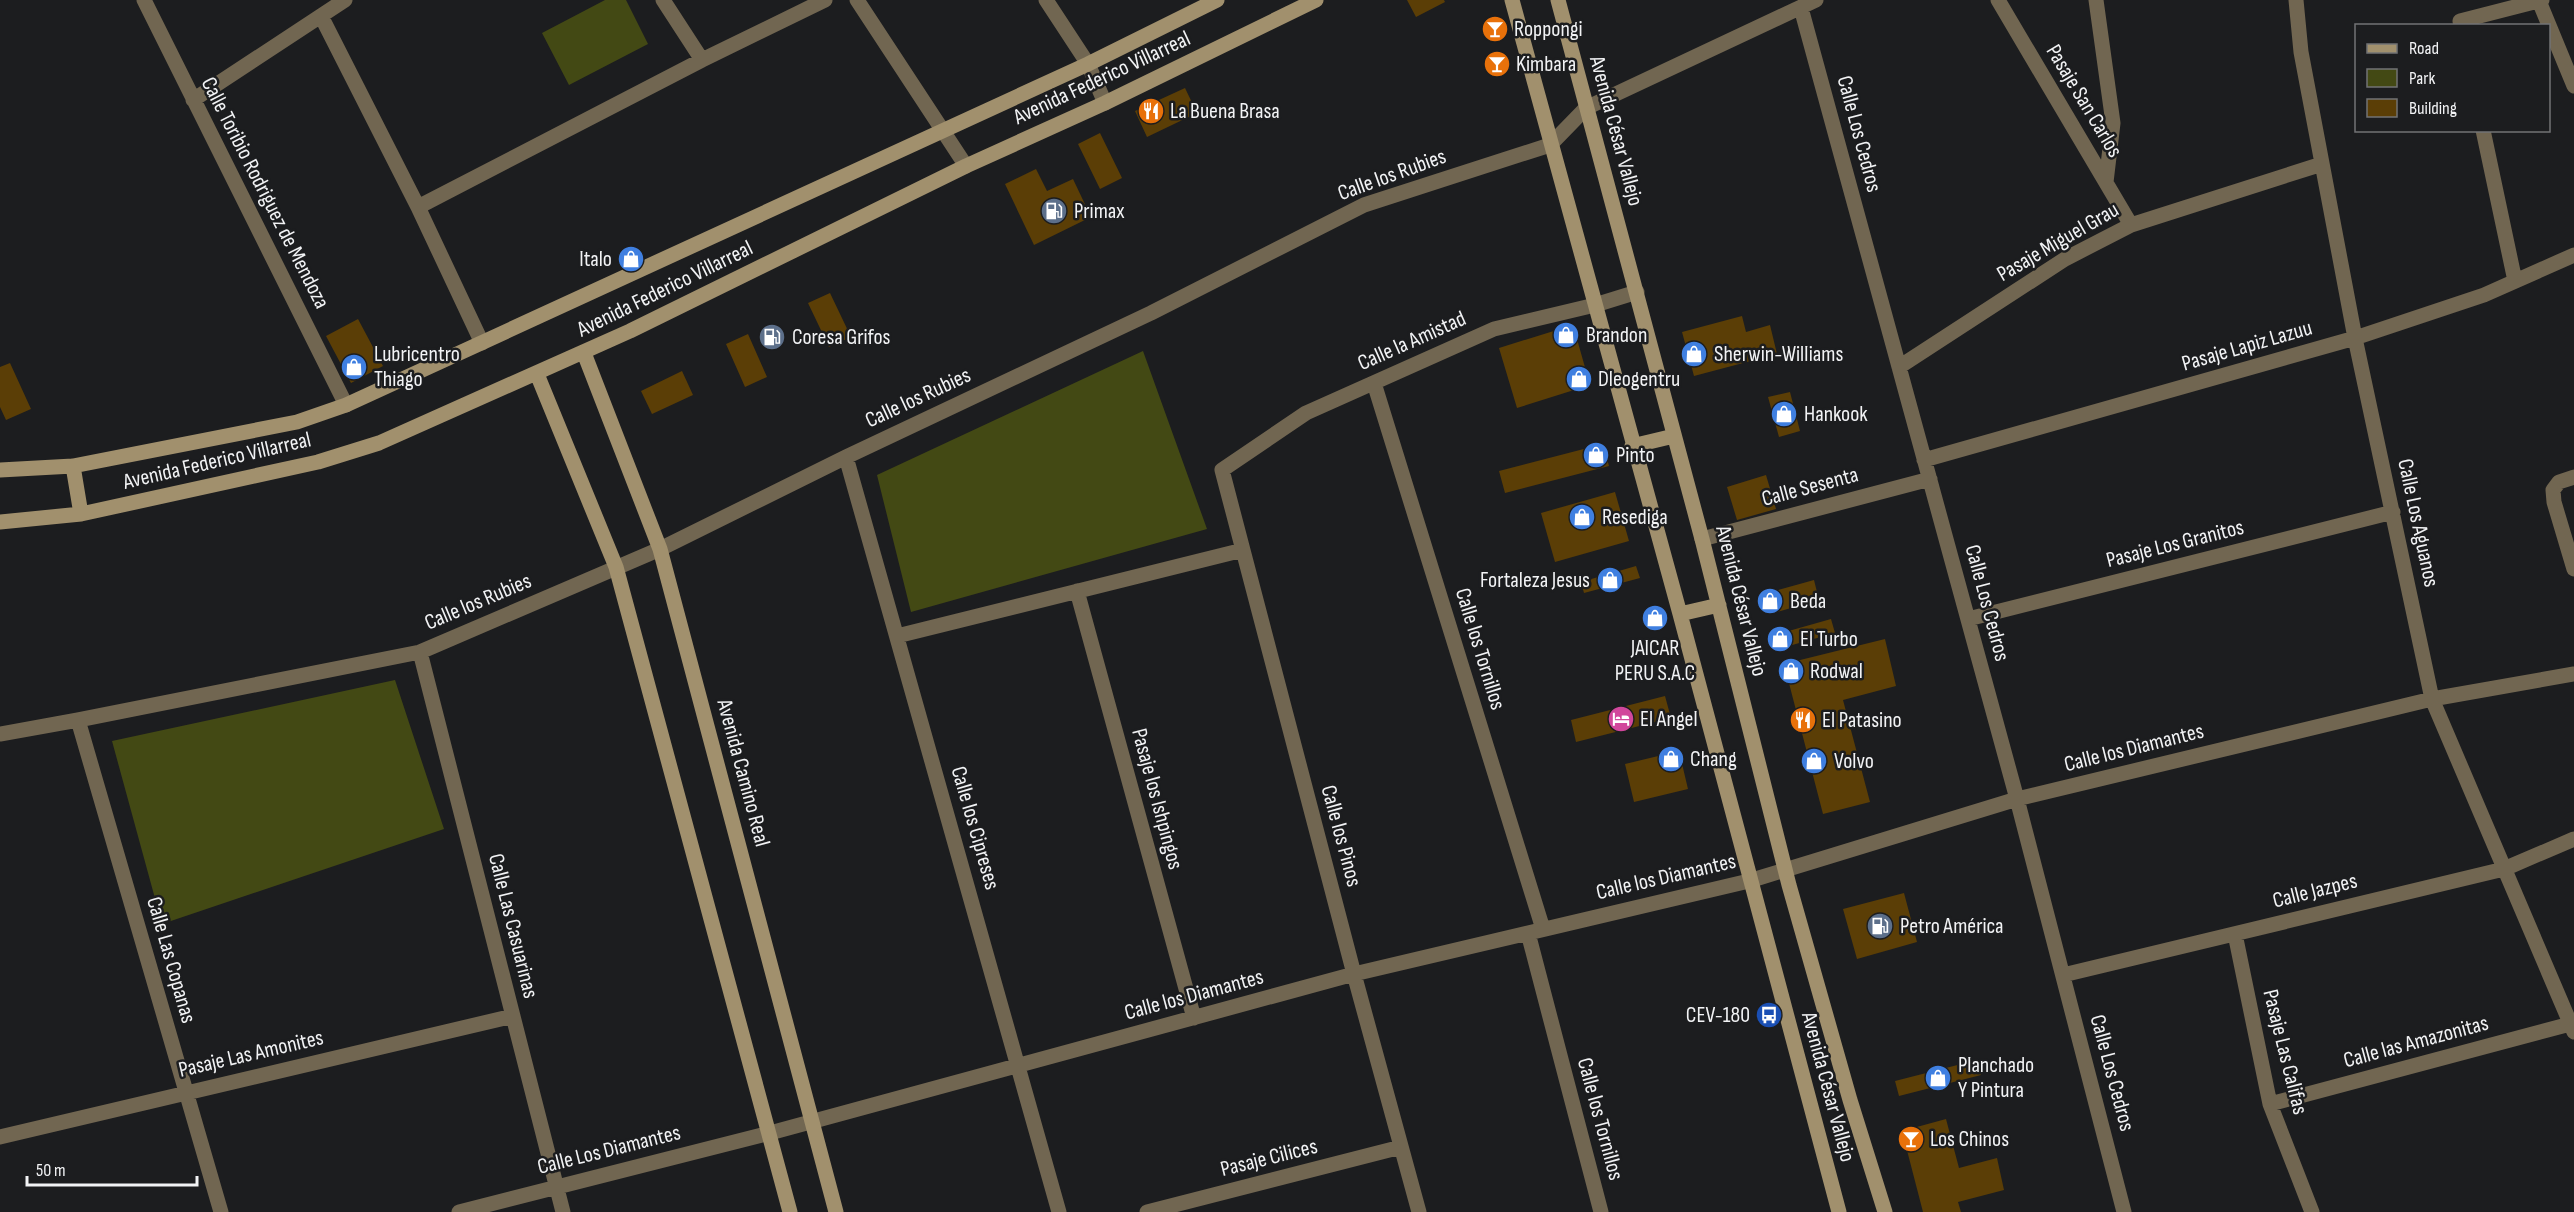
<svg xmlns="http://www.w3.org/2000/svg" width="2574" height="1212" viewBox="0 0 2574 1212" font-family="'Sofia Sans Condensed',sans-serif">
	<style>
		.green { fill: #434914 }
		.building { fill: #5b3e06 }
		.lines { fill: none; stroke-linecap: round; stroke-linejoin: round }
		.street { stroke: #716651; stroke-width: 15 }
		.secondary { stroke: #a1906d; stroke-width: 15 }
		.labels { text-anchor: middle; dominant-baseline: central; stroke-width: 5; stroke-linejoin: round; paint-order: stroke }
		.poi-label { font-size: 22px; fill: #f2f3f5; stroke: #1c1d1f; text-anchor: start }
		.street-label { font-size: 22px; fill: #f2f3f5; stroke: #1c1d1f }
	</style>
	<rect width="100%" height="100%" fill="#1c1d1f"/>
	<path class="green" d="M605,0H626L648,44L569,85L542,33Z
		M1143,351L1207,529L911,612L877,475Z
		M395,680L444,829L162,924L112,741Z"/>
	<path class="building" d="M1407,0H1444L1445,2L1416,17Z
		M1185,88L1197,113L1147,137L1135,111Z
		M1100,133L1122,178L1100,189L1078,144Z
		M1036,169L1047,191L1073,179L1091,217L1034,245L1005,184Z
		M830,293L851,337L829,347L808,303Z
		M1742,316L1746,332L1770,325L1777,354L1694,376L1682,332Z
		M358,319L383,366L351,383L326,336Z
		M1573,325L1590,385L1517,408L1499,348Z
		M748,334L767,377L745,387L726,344Z
		M10,363L31,409L6,420L0,407V367Z
		M682,371L693,395L652,414L641,391Z
		M1790,392L1800,431L1779,437L1768,397Z
		M1603,444L1609,466L1505,493L1499,471Z
		M1766,475L1776,509L1737,520L1727,487Z
		M1615,492L1629,541L1555,562L1541,513Z
		M1636,566L1640,578L1584,593L1581,582Z
		M1814,580L1819,600L1770,614L1764,594Z
		M1831,619L1835,633L1778,649L1774,635Z
		M1885,639L1896,686L1843,700L1870,802L1823,814L1784,664Z
		M1665,696L1671,718L1576,742L1571,720Z
		M1679,751L1688,789L1634,802L1625,764Z
		M1904,893L1917,942L1857,959L1843,909Z
		M1977,1060L1981,1075L1899,1096L1895,1081Z
		M1946,1119L1959,1168L1997,1158L2004,1190L1958,1202L1961,1212H1923L1902,1131Z"/>
	<g class="lines">
		<path class="street" d="M144,0L346,405
			M663,0L702,60
			M857,0L966,166
			M1046,0L1088,64L1105,103
			M1998,0L2131,225
			M2096,0L2113,123L2106,182
			M2296,0L2301,52L2355,338L2432,699L2574,1032
			M2539,1L2574,86
			M1801,8L2017,799L2124,1212
			M321,16L418,207L482,343
			M2461,26L2460,21L2542,0
			M193,100L345,0
			M2483,130L2515,281
			M418,207L702,60L825,0
			M1899,367L2065,259L2131,225L2322,164
			M1374,383L1543,929
			M846,457L1059,1212
			M1924,460L2355,338L2484,295L2574,255
			M2574,477L2559,482L2553,490L2554,502L2574,569
			M1702,539L1930,479
			M1077,591L1194,1018
			M1968,619L2393,512
			M897,636L1243,550
			M420,652L563,1212
			M78,720L221,1212
			M0,734L78,720L420,652L660,549L846,457L1151,313L1364,205L1550,145L1586,108L1816,0
			M1528,933L1601,1212
			M2235,934L2270,1104L2312,1212
			M2063,975L2504,869L2574,839
			M2270,1104L2574,1023
			M0,1137L513,1016
			M459,1212L770,1133L1354,974L1749,881L2017,799L2432,699L2574,674
			M1147,1212L1401,1147
			M1419,1212L1354,974L1222,470L1306,413L1494,329L1595,305L1637,292"/>
		<path class="secondary" d="M1512,0L1680,614L1839,1212
			M1558,0L1702,539L1789,885L1850,1100L1885,1212
			M584,353L660,549L836,1212
			M537,374L616,567L790,1212
			M1632,446L1674,436
			M73,466L81,514
			M0,470L73,466L297,422L346,405L1088,64L1217,0
			M0,522L81,514L318,462L379,443L630,331L966,166L1105,103L1316,0
			M1680,614L1719,605"/>
	</g>
	<defs>
		<symbol id="bar-disc" viewBox="-11 -11 22 22"><circle r="9.5" fill="#e8710a" stroke="#1c1d1f"/><path d="M-6-5H6L.8 .8V4.5H3.5V6h-7V4.5H-.8V.8Z" fill="#fff"/></symbol>
		<symbol id="restaurant-disc" viewBox="-11 -11 22 22"><circle r="9.5" fill="#e8710a" stroke="#1c1d1f"/><path d="M-5-6h1v4h1v-4h1v4h1v-4h1v5L-1.5 .5V6h-2V.5L-5-1ZM5-6V6H3V1.5H1.5Q1.5-4 5-6Z" fill="#fff"/></symbol>
		<symbol id="fuel-disc" viewBox="-11 -11 22 22"><circle r="9.5" fill="#5c6f8a" stroke="#1c1d1f"/><path d="M-5.5-6h7V0h2V4h1.3V-2.5L3-4.5l.8-.8L6-3V5H2.5V1h-1V6h-7ZM-4.2-4.7v3.2H.2V-4.7Z" fill="#fff"/></symbol>
		<symbol id="shop-disc" viewBox="-11 -11 22 22"><circle r="9.5" fill="#3f7fe0" stroke="#1c1d1f"/><path d="M-5-2.5h2.3a2.7 3.5 0 0 1 5.4 0H5L5.5 6h-11ZM-1.5-2.5h3a1.5 2.3 0 0 0-3 0Z" fill="#fff"/></symbol>
		<symbol id="hotel-disc" viewBox="-11 -11 22 22"><circle r="9.5" fill="#d1479c" stroke="#1c1d1f"/><path d="M-6-4.5h1.5V1H6V5H4.5V3h-9V5H-6ZM-4 0a1.8 1.8 0 1 1 3.6 0ZM.5 0V-2.5h3Q6-2.5 6 0Z" fill="#fff"/></symbol>
		<symbol id="bus-disc" viewBox="-11 -11 22 22"><circle r="9.5" fill="#1a4fb4" stroke="#1c1d1f"/><path d="M-5-6H5V4H4V6H2V4H-2V6H-4V4H-5ZM-3.5-4V0h7V-4ZM-3.5 1.2v1.5H-2V1.2ZM2 1.2v1.5H3.5V1.2Z" fill="#fff"/></symbol>
	</defs>
	<g fill-rule="evenodd">
		<use href="#bar-disc" x="1480" y="14" width="30" height="30"/>
		<use href="#bar-disc" x="1482" y="49" width="30" height="30"/>
		<use href="#restaurant-disc" x="1136" y="96" width="30" height="30"/>
		<use href="#fuel-disc" x="1039" y="196" width="30" height="30"/>
		<use href="#shop-disc" x="616" y="244" width="30" height="30"/>
		<use href="#shop-disc" x="1551" y="320" width="30" height="30"/>
		<use href="#fuel-disc" x="757" y="322" width="30" height="30"/>
		<use href="#shop-disc" x="1679" y="339" width="30" height="30"/>
		<use href="#shop-disc" x="339" y="352" width="30" height="30"/>
		<use href="#shop-disc" x="1564" y="364" width="30" height="30"/>
		<use href="#shop-disc" x="1769" y="399" width="30" height="30"/>
		<use href="#shop-disc" x="1581" y="440" width="30" height="30"/>
		<use href="#shop-disc" x="1567" y="502" width="30" height="30"/>
		<use href="#shop-disc" x="1595" y="565" width="30" height="30"/>
		<use href="#shop-disc" x="1755" y="586" width="30" height="30"/>
		<use href="#shop-disc" x="1640" y="603" width="30" height="30"/>
		<use href="#shop-disc" x="1765" y="624" width="30" height="30"/>
		<use href="#shop-disc" x="1776" y="656" width="30" height="30"/>
		<use href="#hotel-disc" x="1606" y="704" width="30" height="30"/>
		<use href="#restaurant-disc" x="1788" y="705" width="30" height="30"/>
		<use href="#shop-disc" x="1656" y="744" width="30" height="30"/>
		<use href="#shop-disc" x="1799" y="746" width="30" height="30"/>
		<use href="#fuel-disc" x="1865" y="911" width="30" height="30"/>
		<use href="#bus-disc" x="1754" y="1000" width="30" height="30"/>
		<use href="#shop-disc" x="1923" y="1063" width="30" height="30"/>
		<use href="#bar-disc" x="1896" y="1124" width="30" height="30"/>
	</g>
	<g class="labels">
		<g class="poi-label">
			<text x="1514" y="29">Roppongi</text>
			<text x="1516" y="64">Kimbara</text>
			<text x="1170" y="111">La Buena Brasa</text>
			<text x="1074" y="211">Primax</text>
			<text x="612" y="259" text-anchor="end">Italo</text>
			<text x="1586" y="335">Brandon</text>
			<text x="792" y="337">Coresa Grifos</text>
			<text x="374" y="354">Lubricentro<tspan x="374" dy="25">Thiago</tspan></text>
			<text x="1714" y="354">Sherwin-Williams</text>
			<text x="1598" y="379">Dleogentru</text>
			<text x="1804" y="414">Hankook</text>
			<text x="1616" y="455">Pinto</text>
			<text x="1602" y="517">Resediga</text>
			<text x="1590" y="580" text-anchor="end">Fortaleza Jesus</text>
			<text x="1790" y="601">Beda</text>
			<text x="1800" y="639">El Turbo</text>
			<text x="1655" y="648" text-anchor="middle">JAICAR<tspan x="1655" dy="25">PERU S.A.C</tspan></text>
			<text x="1810" y="671">Rodwal</text>
			<text x="1640" y="719">El Angel</text>
			<text x="1822" y="720">El Patasino</text>
			<text x="1690" y="759">Chang</text>
			<text x="1834" y="761">Volvo</text>
			<text x="1900" y="926">Petro América</text>
			<text x="1750" y="1015" text-anchor="end">CEV-180</text>
			<text x="1958" y="1065">Planchado<tspan x="1958" dy="25">Y Pintura</tspan></text>
			<text x="1930" y="1139">Los Chinos</text>
		</g>
		<g class="street-label">
			<text transform="translate(1102 78) rotate(-25)">Avenida Federico Villarreal</text>
			<text transform="translate(2084 101) rotate(59)">Pasaje San Carlos</text>
			<text transform="translate(1616 131) rotate(75)">Avenida César Vallejo</text>
			<text transform="translate(1859 134) rotate(75)">Calle Los Cedros</text>
			<text transform="translate(1392 175) rotate(-20)">Calle los Rubies</text>
			<text transform="translate(265 193) rotate(63)">Calle Toribio Rodriguez de Mendoza</text>
			<text transform="translate(2058 242) rotate(-30)">Pasaje Miguel Grau</text>
			<text transform="translate(665 289) rotate(-26)">Avenida Federico Villarreal</text>
			<text transform="translate(1412 341) rotate(-24)">Calle la Amistad</text>
			<text transform="translate(2247 346) rotate(-16)">Pasaje Lapiz Lazuu</text>
			<text transform="translate(918 398) rotate(-25)">Calle los Rubies</text>
			<text transform="translate(217 461) rotate(-13)">Avenida Federico Villarreal</text>
			<text transform="translate(1810 487) rotate(-15)">Calle Sesenta</text>
			<text transform="translate(2418 523) rotate(78)">Calle Los Aguanos</text>
			<text transform="translate(2175 544) rotate(-14)">Pasaje Los Granitos</text>
			<text transform="translate(1741 601) rotate(76)">Avenida César Vallejo</text>
			<text transform="translate(478 602) rotate(-23)">Calle los Rubies</text>
			<text transform="translate(1987 603) rotate(75)">Calle Los Cedros</text>
			<text transform="translate(1480 649) rotate(73)">Calle los Tornillos</text>
			<text transform="translate(2134 748) rotate(-14)">Calle los Diamantes</text>
			<text transform="translate(743 773) rotate(75)">Avenida Camino Real</text>
			<text transform="translate(1157 799) rotate(75)">Pasaje los Ishpingos</text>
			<text transform="translate(975 828) rotate(74)">Calle los Cipreses</text>
			<text transform="translate(1341 836) rotate(75)">Calle los Pinos</text>
			<text transform="translate(1666 877) rotate(-13)">Calle los Diamantes</text>
			<text transform="translate(2315 891) rotate(-14)">Calle Jazpes</text>
			<text transform="translate(513 926) rotate(76)">Calle Las Casuarinas</text>
			<text transform="translate(171 960) rotate(74)">Calle Las Copanas</text>
			<text transform="translate(1194 995) rotate(-15)">Calle los Diamantes</text>
			<text transform="translate(2416 1042) rotate(-15)">Calle las Amazonitas</text>
			<text transform="translate(2285 1052) rotate(76)">Pasaje Las Califas</text>
			<text transform="translate(251 1054) rotate(-13)">Pasaje Las Amonites</text>
			<text transform="translate(2112 1073) rotate(75)">Calle Los Cedros</text>
			<text transform="translate(1828 1087) rotate(75)">Avenida César Vallejo</text>
			<text transform="translate(1600 1119) rotate(75)">Calle los Tornillos</text>
			<text transform="translate(609 1150) rotate(-14)">Calle Los Diamantes</text>
			<text transform="translate(1269 1158) rotate(-14)">Pasaje Cilices</text>
		</g>
	</g>
	<rect x="2355" y="24" width="195" height="108" fill="#1c1d1f" stroke="#727375" stroke-width="1.5"/>
	<rect x="2367" y="44" width="30" height="9" fill="#a1906d" stroke="#727375" stroke-width="1.5"/>
	<text x="2409" y="54" font-size="18" fill="#f2f3f5">Road</text>
	<rect x="2367" y="69" width="30" height="18" fill="#434914" stroke="#727375" stroke-width="1.5"/>
	<text x="2409" y="84" font-size="18" fill="#f2f3f5">Park</text>
	<rect x="2367" y="99" width="30" height="18" fill="#5b3e06" stroke="#727375" stroke-width="1.5"/>
	<text x="2409" y="114" font-size="18" fill="#f2f3f5">Building</text>
	<path d="M27 1176v9h170v-9" fill="none" stroke="#f2f3f5" stroke-width="3"/>
	<text x="36" y="1176" font-size="18" fill="#f2f3f5" stroke="#1c1d1f" stroke-width="4.5" paint-order="stroke">50 m</text>
</svg>
